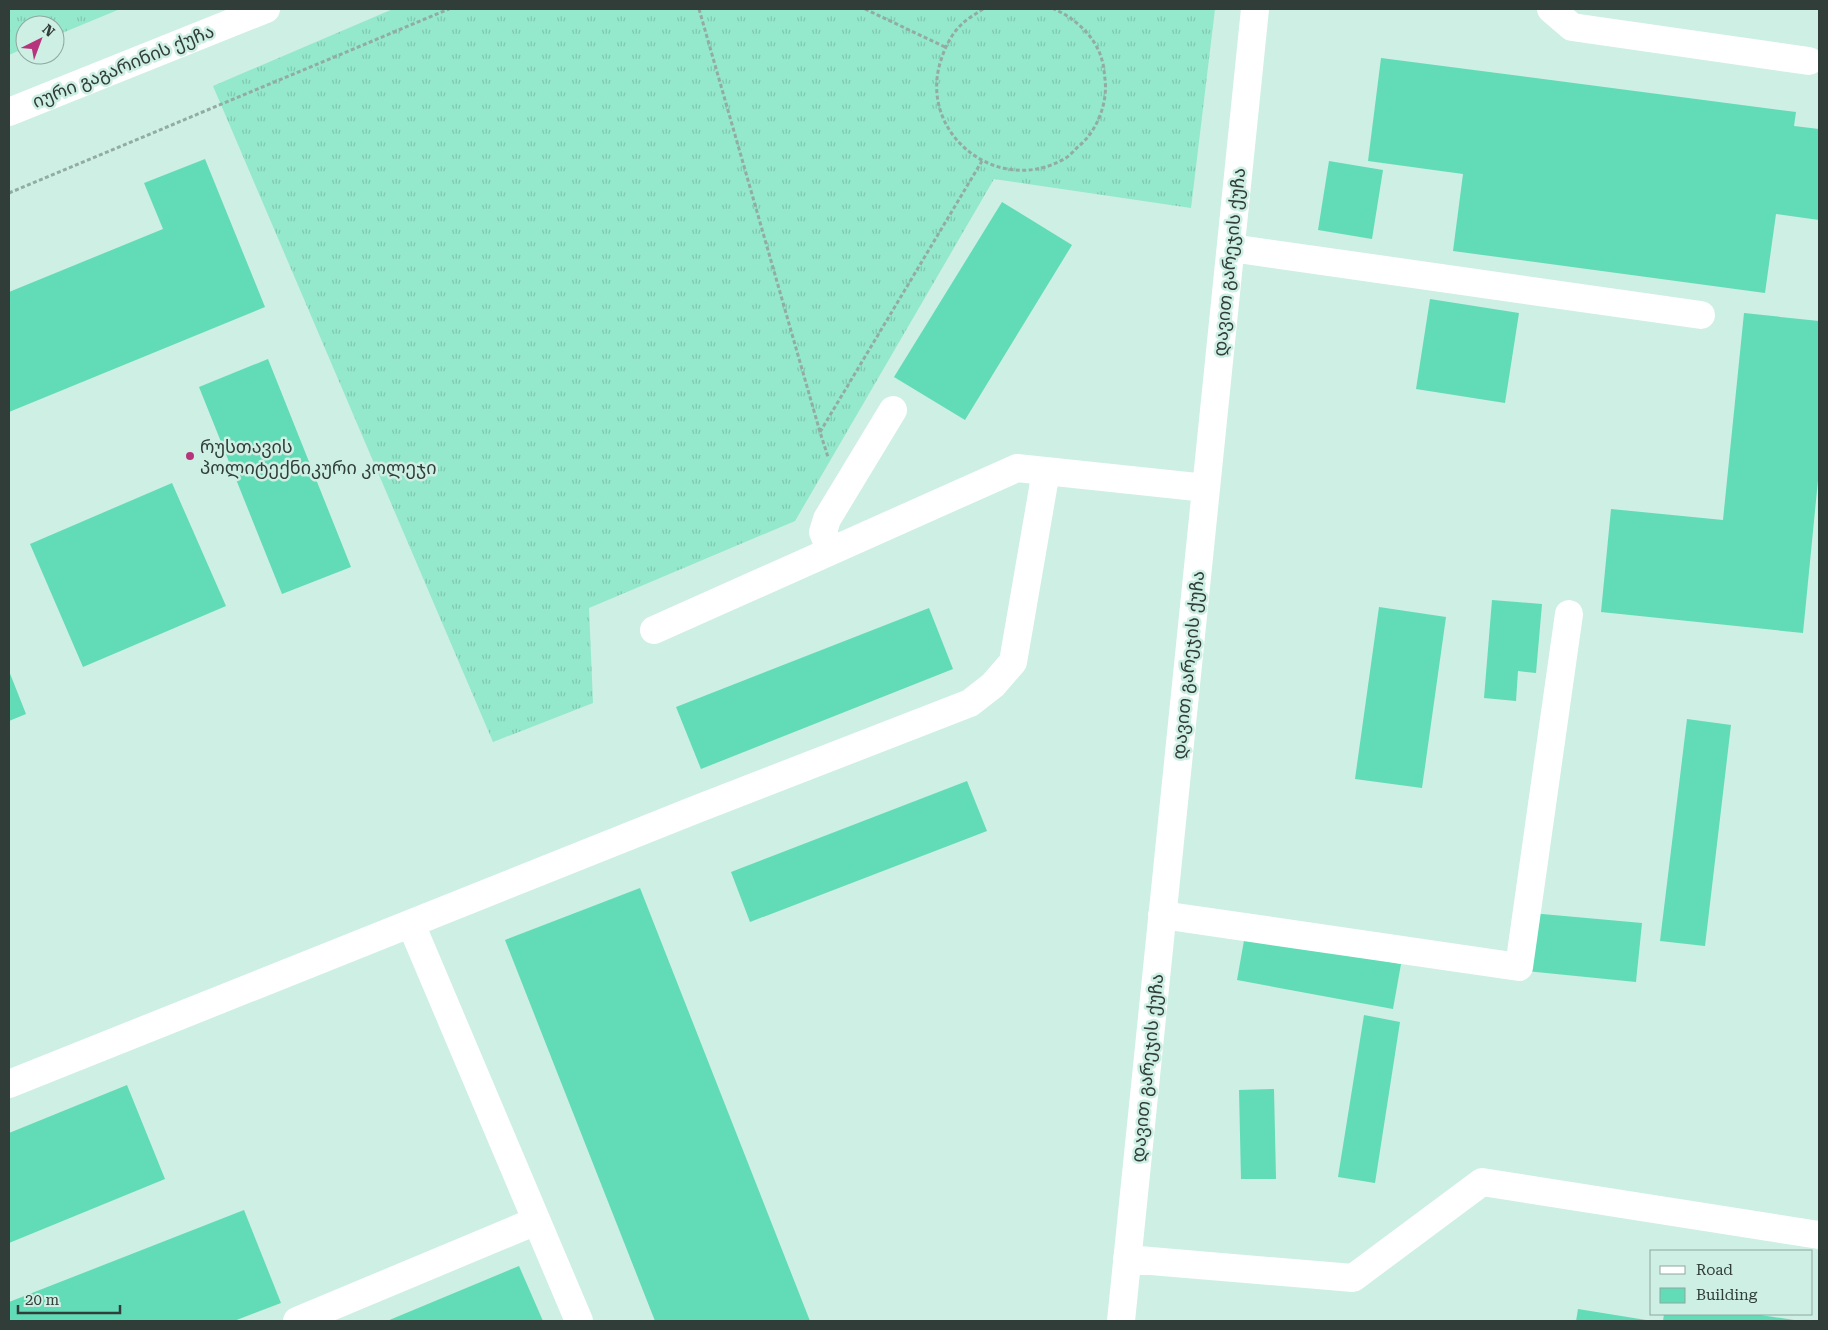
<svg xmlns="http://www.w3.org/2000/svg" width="1828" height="1330" viewBox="0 0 1828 1330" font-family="'Roboto Serif','Noto Sans Georgian',serif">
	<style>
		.grass { fill: url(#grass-tufts) }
		.building { fill: #62dbb7 }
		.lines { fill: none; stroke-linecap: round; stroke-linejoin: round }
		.path { stroke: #93aca3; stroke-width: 3; stroke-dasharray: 4 2.5; stroke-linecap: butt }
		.minor { stroke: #fff; stroke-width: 28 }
		.poi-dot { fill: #b7347c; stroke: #ceefe3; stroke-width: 2 }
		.labels { text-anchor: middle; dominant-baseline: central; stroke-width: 5; stroke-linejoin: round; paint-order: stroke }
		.street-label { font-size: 18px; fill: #303d39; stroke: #ceefe3 }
		.poi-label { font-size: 18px; fill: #303d39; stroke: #ceefe3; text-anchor: start }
	</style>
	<defs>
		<pattern id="grass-tufts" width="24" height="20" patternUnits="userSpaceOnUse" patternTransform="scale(1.25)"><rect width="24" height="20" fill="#94e8cc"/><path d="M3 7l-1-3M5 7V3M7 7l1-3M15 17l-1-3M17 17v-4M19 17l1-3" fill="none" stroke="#80c8b0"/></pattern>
	</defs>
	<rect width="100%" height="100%" fill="#ceefe3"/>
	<path class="grass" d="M9,9H120L55,36V25H25V48L9,55Z
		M393,9H1215L1191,208L994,179L795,521L589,608L593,703L493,742L213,86Z"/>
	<path class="building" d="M1381,58L1796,112L1794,126L1819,129V220L1776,214L1765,293L1453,251L1463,174L1368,161Z
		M205,159L265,307L9,412V292L163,229L144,183Z
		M1329,161L1383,170L1372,239L1318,230Z
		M1002,202L1072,245L965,420L894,377Z
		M1430,299L1519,313L1505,403L1416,389Z
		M1744,313L1819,321V470L1803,633L1601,612L1611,509L1723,520Z
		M268,359L351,567L282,594L199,387Z
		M172,483L226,606L83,667L30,544Z
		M1492,600L1542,604L1536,673L1518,671L1516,701L1484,698Z
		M1379,607L1446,617L1422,788L1355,779Z
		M929,608L953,669L701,769L676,707Z
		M9,671L26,714L9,721Z
		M1687,719L1731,725L1705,946L1660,941Z
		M967,781L987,831L750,922L731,872Z
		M640,888L810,1321H655L505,940Z
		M1531,913L1642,923L1636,982L1526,971Z
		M1245,935L1401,964L1393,1009L1237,980Z
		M1364,1015L1400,1022L1375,1183L1338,1177Z
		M127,1085L165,1179L9,1243V1133Z
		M1274,1089L1276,1179H1241L1239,1090Z
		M244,1210L281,1303L234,1321H9V1302Z
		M519,1266L543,1321H387Z
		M1578,1309L1646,1320V1321H1576Z
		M1664,1314H1754L1794,1320L1663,1321Z"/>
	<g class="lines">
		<path class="path" d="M699,9L820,432L828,457
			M865,9L945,47
			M983,9C976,14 968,18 962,24C952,33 945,47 941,60C917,133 997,197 1064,159C1070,156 1074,150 1079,146C1097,131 1108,103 1105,79C1104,72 1104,66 1102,60C1096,37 1075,18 1054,9
			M9,193L449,9
			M820,432L982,161"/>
		<path class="minor" d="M1551,9L1572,27L1809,61
			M9,112L266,9
			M1231,248L1701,315
			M831,551L823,532L827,519L893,410
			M654,630L1017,468L1206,488
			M1162,915L1519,967L1569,614
			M411,924L579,1321
			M9,1084L697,809L970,703L993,685L1013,662L1046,471
			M1127,1259L1353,1278L1482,1182L1819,1235
			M297,1321L536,1221
			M1121,1321L1255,9"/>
	</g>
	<circle class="poi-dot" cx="190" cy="456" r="5"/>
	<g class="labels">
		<g class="street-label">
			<text transform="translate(123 66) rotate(-22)">იური გაგარინის ქუჩა</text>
			<text transform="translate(1229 262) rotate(-84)">დავით გარეჯის ქუჩა</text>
			<text transform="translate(1188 665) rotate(-84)">დავით გარეჯის ქუჩა</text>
			<text transform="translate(1147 1068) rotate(-84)">დავით გარეჯის ქუჩა</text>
		</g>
		<g class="poi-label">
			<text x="200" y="446">რუსთავის<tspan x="200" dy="21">პოლიტექნიკური კოლეჯი</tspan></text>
		</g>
	</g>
	<rect width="1828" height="1330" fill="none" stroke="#303d39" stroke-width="20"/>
	<rect x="1650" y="1250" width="162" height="65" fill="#ceefe3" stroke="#8fa89f"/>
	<rect x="1660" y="1266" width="25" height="8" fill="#ffffff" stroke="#8fa89f"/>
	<text x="1696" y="1275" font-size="15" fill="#303d39">Road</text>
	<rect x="1660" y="1288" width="25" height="15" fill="#62dbb7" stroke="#8fa89f"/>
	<text x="1696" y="1300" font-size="15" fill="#303d39">Building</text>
	<g transform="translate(40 40) rotate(42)"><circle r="24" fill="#ceefe3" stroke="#8fa89f"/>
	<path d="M0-4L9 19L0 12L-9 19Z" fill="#b7347c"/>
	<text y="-8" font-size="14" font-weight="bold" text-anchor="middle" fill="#303d39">N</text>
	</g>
	<path d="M18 1305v8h102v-8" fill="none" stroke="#303d39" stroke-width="2.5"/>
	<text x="25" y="1305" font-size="15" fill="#303d39" stroke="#ceefe3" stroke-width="4" paint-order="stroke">20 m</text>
</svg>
